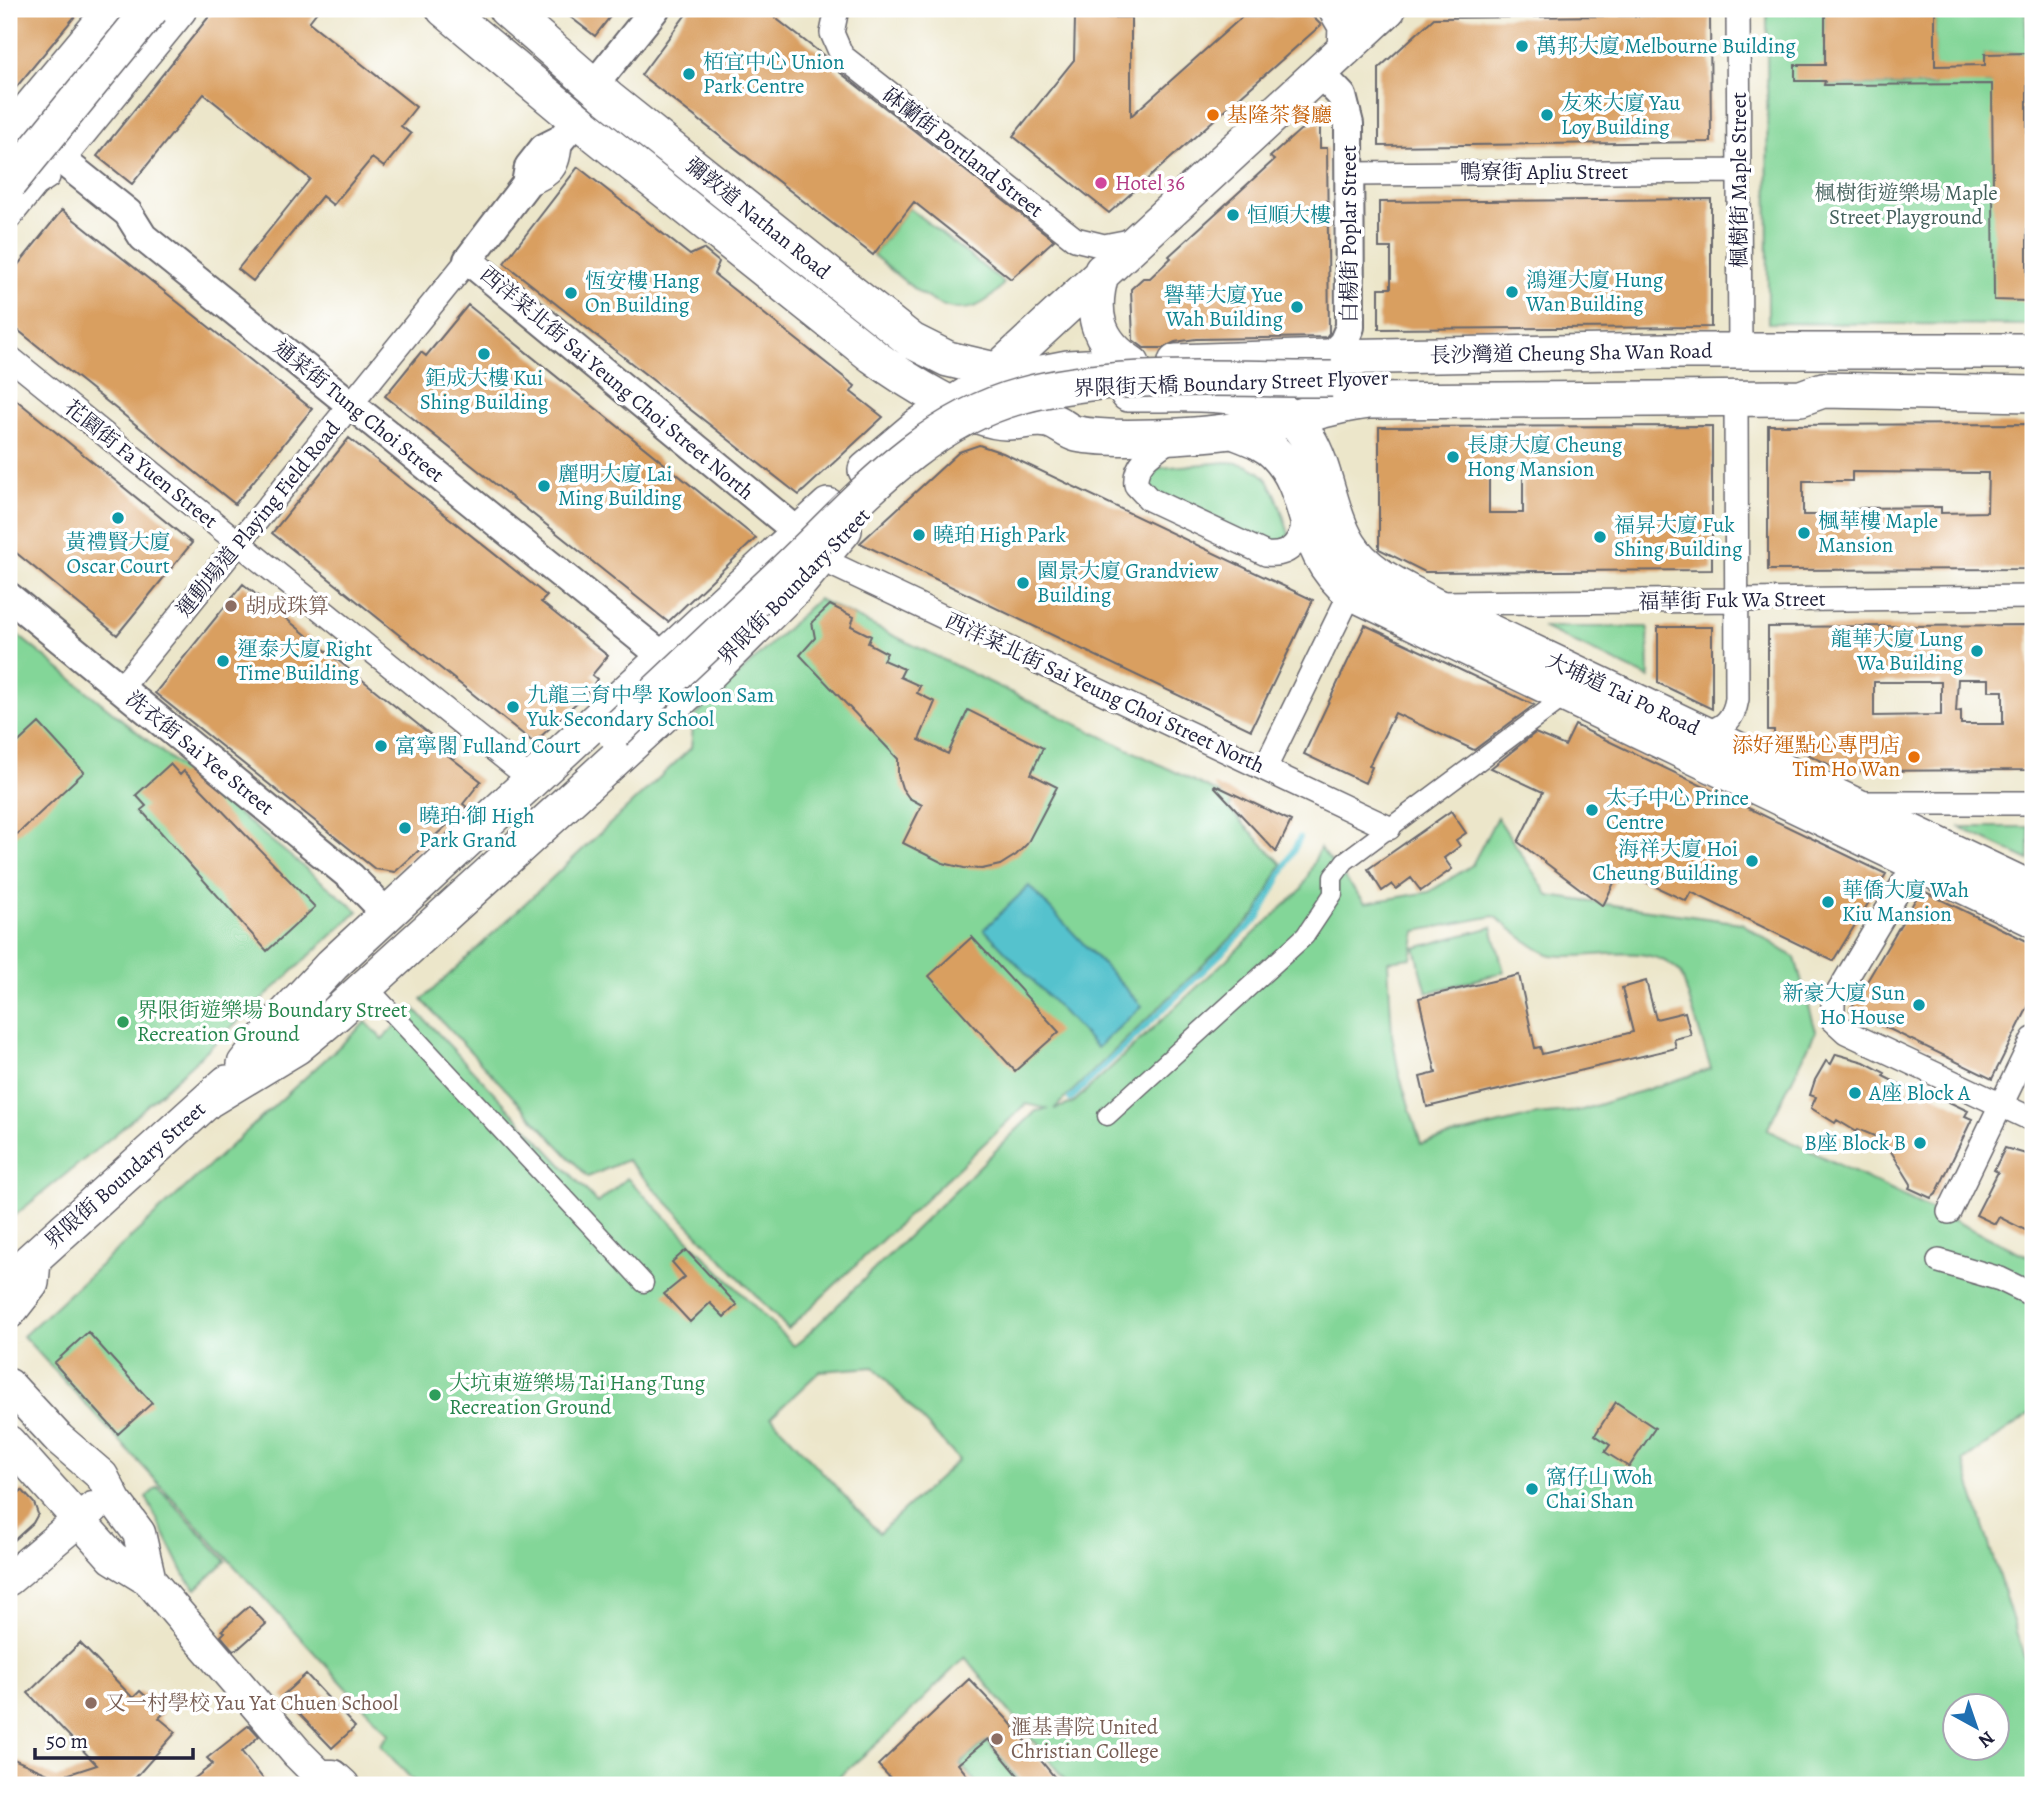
<svg xmlns="http://www.w3.org/2000/svg" width="2042" height="1794" viewBox="0 0 2042 1794" font-family="Alegreya,'Noto Serif TC',serif">
	<style>
		.green { fill: #83d698; stroke: #527c6a; stroke-width: 2; fill-rule: evenodd }
		.water { fill: #55c2cd; stroke: #3c7284; stroke-width: 2 }
		.lines { fill: none; stroke-linecap: round; stroke-linejoin: round }
		.stream { stroke: #55c2cd; stroke-width: 6 }
		.building { fill: #d99f60; fill-rule: evenodd }
		.pedestrian-casing { stroke: #69676d; stroke-width: 21 }
		.minor-casing { stroke: #69676d; stroke-width: 26 }
		.tertiary-casing { stroke: #69676d; stroke-width: 32 }
		.secondary-casing { stroke: #69676d; stroke-width: 35 }
		.primary-casing { stroke: #69676d; stroke-width: 38 }
		.pedestrian { stroke: #fff; stroke-width: 18 }
		.minor { stroke: #fff; stroke-width: 23 }
		.tertiary { stroke: #fff; stroke-width: 28 }
		.secondary { stroke: #fff; stroke-width: 32 }
		.primary { stroke: #fff; stroke-width: 35 }
		.primary-bridge-casing { stroke: #69676d; stroke-width: 38; stroke-linecap: butt }
		.primary-bridge { stroke: #fff; stroke-width: 35 }
		.culture-dot { fill: #0f9aa8; stroke: #fff; stroke-width: 2.5 }
		.food-dot { fill: #e8710a; stroke: #fff; stroke-width: 2.5 }
		.hotel-dot { fill: #d1479c; stroke: #fff; stroke-width: 2.5 }
		.education-dot { fill: #8d6e63; stroke: #fff; stroke-width: 2.5 }
		.leisure-dot { fill: #2e9e5b; stroke: #fff; stroke-width: 2.5 }
		.labels { text-anchor: middle; dominant-baseline: central; stroke-width: 7; stroke-linejoin: round; paint-order: stroke }
		.culture-label { font-size: 21px; fill: #0d838f; stroke: #fff; text-anchor: start }
		.food-label { font-size: 21px; fill: #c56008; stroke: #fff; text-anchor: start }
		.street-label { font-size: 21px; fill: #22223b; stroke: #fff }
		.hotel-label { font-size: 21px; fill: #b23c85; stroke: #fff; text-anchor: start }
		.park-label { font-size: 21px; fill: #44615c; stroke: #fff }
		.education-label { font-size: 21px; fill: #785e54; stroke: #fff; text-anchor: start }
		.leisure-label { font-size: 21px; fill: #27864d; stroke: #fff; text-anchor: start }
	</style>
	<rect width="100%" height="100%" fill="#fff"/>
	<filter id="ink" filterUnits="userSpaceOnUse"><feTurbulence type="fractalNoise" baseFrequency=".0143" numOctaves="2"/><feDisplacementMap in="SourceGraphic" scale="14" xChannelSelector="R" yChannelSelector="G"/><feConvolveMatrix kernelMatrix="1 2 1 2 8 2 1 2 1" color-interpolation-filters="sRGB"/></filter>
	<filter id="wash" filterUnits="userSpaceOnUse"><feTurbulence type="fractalNoise" baseFrequency=".00686" numOctaves="4" result="noise"/><feDisplacementMap in="SourceGraphic" scale="28" xChannelSelector="R" yChannelSelector="G"/><feGaussianBlur stdDeviation="1.57" result="paint"/><feColorMatrix in="noise" values="0 0 0 0 0 0 0 0 0 0 0 0 0 0 0 0 0 1.4 0 .05"/><feComposite in="paint" operator="in"/></filter>
	<g filter="url(#wash)">
		<rect width="100%" height="100%" fill="#ece6ca"/>
		<path class="green" d="M2025,9L2027,53L1985,54V84H2026L2028,325L1768,323L1767,13L1825,12V85L1934,86L1935,11Z
			M909,208L1004,283C959,342 914,287 873,255Z
			M1227,462C1274,464 1277,499 1290,537L1269,547L1154,493L1148,482L1150,474L1160,468Z
			M818,599L1233,800L1229,809L1282,864L1257,913L1054,1109L1073,1103L1302,889L1320,848L1365,903L1429,892L1472,865L1497,817L1549,896L1741,923L1795,958L1816,1031L1767,1130L2033,1259V1412L1963,1461L2033,1686V1785H1069L965,1657L891,1731L830,1785H417L380,1745L389,1734L23,1336L366,1022L382,1039L414,1008L598,1203L627,1178L794,1346L804,1338L1036,1111L1049,1109L1026,1104L788,1329L627,1160L588,1177L422,1000L691,748L694,717ZM1494,916C1507,925 1538,953 1552,955C1595,961 1647,939 1681,973L1711,1069L1579,1111L1536,1115L1421,1144L1399,1074L1392,1035L1388,961L1411,958L1416,931ZM874,1367L959,1460L879,1533L771,1417L820,1371ZM1954,1706H1996V1748H1954Z
			M1542,627H1648L1649,678Z
			M9,628L358,911L118,1132L9,1220Z
			M1959,827H2029V860Z
			M1492,927L1504,972L1427,993L1415,948Z
			M158,1487L226,1561L196,1589L187,1580L146,1497Z
			M987,1741L1023,1785H978L960,1764Z"/>
		<path class="water" d="M1029,886L1142,1006L1097,1048L984,929Z"/>
		<g class="lines">
			<path class="stream" d="M1070,1099L1259,917L1300,838"/>
		</g>
		<g id="blocks">
			<path class="building" d="M9,9H81L9,96Z
				M215,9H319L309,22L416,107L401,126L411,134L384,167L372,158L333,205L322,196L253,281L238,269L310,179L204,94L132,184L97,156Z
				M560,9H616L595,36Z
				M690,9H778L773,16L828,59L833,67L1054,240L1011,279L914,202L873,255L641,75Z
				M1935,11V66L1985,65V54L2027,53V301L1994,300L1992,84L1824,85L1825,81H1795V65H1825V12Z
				M1710,15L1711,142L1379,146V68L1434,18Z
				M1312,16L1321,25L1109,213L1013,136L1074,60L1075,18L1131,17V116L1242,17Z
				M1320,121V148H1327L1329,333L1326,337L1196,339L1175,342L1163,348H1144L1133,340L1131,289L1143,278H1150L1171,258L1169,256L1274,160L1270,157L1300,130Z
				M578,167L690,255L703,249L719,262L714,274L855,386L851,392L883,417L799,495L504,263Z
				M1711,199V327L1379,329V288H1391V248H1379V202Z
				M62,210L312,409L235,504L9,323V276Z
				M468,305L756,538L668,622L385,396L421,352L426,356Z
				M9,394L192,543L117,635L9,547Z
				M2030,424L2029,569L1768,570V425ZM1852,472L1988,473L1987,512L1941,513V507L1857,508V515H1803V481H1852Z
				M1712,426V570L1425,572L1379,549V427ZM1489,475H1523V513H1489Z
				M349,438L547,596L541,602L608,656L592,675L597,679L590,690L534,743L272,533Z
				M979,445L1003,453L1313,600L1251,730L860,543L959,452Z
				M243,584L431,735L427,739L481,781L463,804L467,807L395,872L375,869L155,693Z
				M830,605L854,617L851,626L871,636L868,643L887,653L883,660L904,669L900,677L920,686L917,693L935,702L919,740L948,754L968,710L1043,748L1031,774L1057,787L1027,844L1016,855L1000,865L982,869L964,868L943,863L903,843L922,805L909,798L902,788L898,775V759L800,655L815,638L812,622Z
				M1365,625L1425,653L1534,705L1474,750L1395,713L1369,766L1372,767L1365,783L1304,754Z
				M2029,625V770L1842,771L1774,738V730H1768V627ZM1958,679H1989V691H2003V724H1961V711L1956,712ZM1874,682H1941V715L1874,716Z
				M1658,627H1712V709L1658,683Z
				M39,723L84,772L9,842V751Z
				M1575,725L1886,874L1833,961L1691,892L1686,901L1620,870L1603,906L1518,842L1543,792L1491,768L1535,733L1565,746Z
				M170,764L180,775L184,771L315,907L267,951L141,810L146,806L136,795Z
				M1215,785L1291,821L1276,852L1214,786Z
				M1451,811L1466,833L1456,840L1460,846L1444,858L1452,869L1421,891L1411,878L1396,889L1392,884L1382,891L1368,869Z
				M1921,890L2033,944V997L1992,1079L1850,1010Z
				M972,937L1059,1032L1015,1071L929,976Z
				M1519,975L1535,1048L1540,1047L1542,1054L1633,1032L1622,988L1646,981L1656,1019L1685,1012L1691,1035L1674,1039L1676,1048L1427,1107L1420,1077L1436,1073L1419,998Z
				M1836,1054L1864,1062L1885,1073L1883,1076L1913,1091L1926,1096L1928,1092L1968,1111L1965,1116L1972,1119L1936,1194L1931,1198L1909,1188L1911,1184L1884,1140L1858,1129L1857,1132L1837,1120L1835,1123L1811,1108L1816,1097L1810,1095L1815,1080L1826,1061L1831,1064Z
				M2005,1148L2033,1156V1234L1999,1217L1995,1224L1976,1215L1998,1172L1994,1170Z
				M686,1250L737,1305L724,1317L710,1303L690,1322L664,1294L685,1277L672,1262Z
				M88,1332L152,1403L118,1434L54,1363Z
				M1616,1402L1655,1428L1629,1467L1605,1452L1610,1445L1595,1435Z
				M22,1490L34,1503L38,1514L33,1523L9,1545V1502Z
				M249,1606L266,1624L239,1648L233,1650L221,1636L225,1632L222,1630Z
				M80,1643L133,1698L140,1691L164,1713L159,1718L176,1732L129,1785H9V1757L57,1778L97,1765L28,1693Z
				M306,1674L355,1727L332,1748L282,1696Z
				M969,1679L1007,1719L1061,1785H1026L988,1739L958,1764L975,1785H897L878,1765Z
				M249,1725L259,1736L242,1752L268,1785H186L213,1764L207,1758Z"/>
		</g>
	</g>
	<g filter="url(#ink)">
		<use href="#blocks" fill-opacity="0" stroke="#69676d" stroke-width="2"/>
		<g class="lines">
			<defs>
				<path id="pedestrian" d="M367,986L644,1283
					M1107,1116L1305,936L1333,894V877L1345,861L1566,696"/>
				<path id="minor" d="M837,9L832,33L842,56L1075,239L1104,246L1135,240
					M1738,9L1740,351
					M1349,174L1739,171
					M526,184C551,177 560,167 560,140
					M9,218L36,185L48,177
					M9,357L533,781
					M1174,437C1158,449 1133,461 1136,485L1149,499L1266,554C1292,557 1302,539 1305,516
					M821,559L1389,828
					M1441,603L2033,597
					M121,688L468,260
					M1702,731C1723,732 1734,718 1737,699L1736,398
					M1265,768L1351,592
					M1860,803H2033
					M1915,863L1833,1001V1020L1846,1032L2033,1120
					M1949,1212L2033,1039
					M1939,1261L2000,1279L2033,1295"/>
				<path id="tertiary" d="M1319,72L1342,96L1349,124L1350,327L1343,343L1329,357
					M594,85L655,9
					M577,120L560,140L544,148L529,167L526,184L468,260L799,533
					M39,147L58,157L128,213L143,237L681,671
					M9,597L351,877L387,914"/>
				<path id="secondary" d="M9,1385L59,1439L102,1476L115,1501L139,1533L150,1581
					M9,1442L113,1558L150,1581L298,1754L320,1776H333L343,1785
					M9,1579L93,1508"/>
				<path id="primary" d="M444,9L577,120L873,356C903,378 969,421 1006,422C1021,423 1033,417 1048,420C1059,422 1067,432 1077,434C1114,441 1194,436 1232,431C1279,426 1322,406 1368,401L1801,398L1823,390L2033,394
					M506,9L609,99L912,341L948,359L995,370L1037,374L1068,368L1123,365
					M1336,9L1346,26L1345,49
					M9,134L113,9
					M58,157L179,9
					M1102,271C1090,311 1095,341 1132,364
					M1176,362L1329,357L1663,351H2033
					M985,382L1388,9
					M1128,394C1168,395 1223,390 1261,402C1329,423 1319,496 1349,545C1367,574 1402,588 1431,604L2033,890
					M1233,431C1248,437 1265,442 1276,454C1315,493 1298,551 1351,592L2033,919
					M866,470L918,426L967,395
					M245,1064L276,1025L332,965L828,506
					M210,1099L296,1047L337,1013L707,675L794,589L844,530
					M9,1280L227,1083
					M9,1311L31,1283L33,1261"/>
			</defs>
			<use href="#pedestrian" class="pedestrian-casing"/>
			<use href="#minor" class="minor-casing"/>
			<use href="#tertiary" class="tertiary-casing"/>
			<use href="#secondary" class="secondary-casing"/>
			<use href="#primary" class="primary-casing"/>
			<use href="#pedestrian" class="pedestrian"/>
			<use href="#minor" class="minor"/>
			<use href="#tertiary" class="tertiary"/>
			<use href="#secondary" class="secondary"/>
			<use href="#primary" class="primary"/>
			<defs>
				<path id="primary-bridge" d="M9,183L151,9
					M614,732C672,678 730,623 788,568C857,502 924,422 1020,396C1114,370 1234,380 1332,379"/>
			</defs>
			<use href="#primary-bridge" class="primary-bridge-casing"/>
			<use href="#primary-bridge" class="primary-bridge"/>
		</g>
	</g>
	<g class="culture-dot">
		<circle cx="1522" cy="46" r="7"/>
		<circle cx="689" cy="74" r="7"/>
		<circle cx="1547" cy="115" r="7"/>
		<circle cx="1233" cy="215" r="7"/>
		<circle cx="1512" cy="292" r="7"/>
		<circle cx="571" cy="293" r="7"/>
		<circle cx="1297" cy="307" r="7"/>
		<circle cx="484" cy="354" r="7"/>
		<circle cx="1453" cy="457" r="7"/>
		<circle cx="544" cy="486" r="7"/>
		<circle cx="118" cy="518" r="7"/>
		<circle cx="1804" cy="533" r="7"/>
		<circle cx="919" cy="535" r="7"/>
		<circle cx="1600" cy="537" r="7"/>
		<circle cx="1023" cy="583" r="7"/>
		<circle cx="1977" cy="651" r="7"/>
		<circle cx="223" cy="661" r="7"/>
		<circle cx="513" cy="707" r="7"/>
		<circle cx="381" cy="746" r="7"/>
		<circle cx="1592" cy="810" r="7"/>
		<circle cx="405" cy="828" r="7"/>
		<circle cx="1752" cy="861" r="7"/>
		<circle cx="1828" cy="902" r="7"/>
		<circle cx="1919" cy="1005" r="7"/>
		<circle cx="1855" cy="1093" r="7"/>
		<circle cx="1920" cy="1143" r="7"/>
		<circle cx="1532" cy="1489" r="7"/>
	</g>
	<g class="food-dot">
		<circle cx="1213" cy="115" r="7"/>
		<circle cx="1914" cy="757" r="7"/>
	</g>
	<circle class="hotel-dot" cx="1101" cy="183" r="7"/>
	<g class="education-dot">
		<circle cx="231" cy="606" r="7"/>
		<circle cx="91" cy="1703" r="7"/>
		<circle cx="997" cy="1739" r="7"/>
	</g>
	<g class="leisure-dot">
		<circle cx="123" cy="1022" r="7"/>
		<circle cx="435" cy="1395" r="7"/>
	</g>
	<g class="labels">
		<g class="culture-label">
			<text x="1536" y="46">萬邦大廈 Melbourne Building</text>
			<text x="703" y="62">栢宜中心 Union<tspan x="703" dy="24">Park Centre</tspan></text>
			<text x="1561" y="103">友來大廈 Yau<tspan x="1561" dy="24">Loy Building</tspan></text>
			<text x="1247" y="215">恒順大樓</text>
			<text x="1526" y="280">鴻運大廈 Hung<tspan x="1526" dy="24">Wan Building</tspan></text>
			<text x="585" y="281">恆安樓 Hang<tspan x="585" dy="24">On Building</tspan></text>
			<text x="1283" y="295" text-anchor="end">譽華大廈 Yue<tspan x="1283" dy="24">Wah Building</tspan></text>
			<text x="484" y="378" text-anchor="middle">鉅成大樓 Kui<tspan x="484" dy="24">Shing Building</tspan></text>
			<text x="1467" y="445">長康大廈 Cheung<tspan x="1467" dy="24">Hong Mansion</tspan></text>
			<text x="558" y="474">麗明大廈 Lai<tspan x="558" dy="24">Ming Building</tspan></text>
			<text x="1818" y="521">楓華樓 Maple<tspan x="1818" dy="24">Mansion</tspan></text>
			<text x="1614" y="525">福昇大廈 Fuk<tspan x="1614" dy="24">Shing Building</tspan></text>
			<text x="933" y="535">曉珀 High Park</text>
			<text x="118" y="542" text-anchor="middle">黃禮賢大廈<tspan x="118" dy="24">Oscar Court</tspan></text>
			<text x="1037" y="571">園景大廈 Grandview<tspan x="1037" dy="24">Building</tspan></text>
			<text x="1963" y="639" text-anchor="end">龍華大廈 Lung<tspan x="1963" dy="24">Wa Building</tspan></text>
			<text x="237" y="649">運泰大廈 Right<tspan x="237" dy="24">Time Building</tspan></text>
			<text x="527" y="695">九龍三育中學 Kowloon Sam<tspan x="527" dy="24">Yuk Secondary School</tspan></text>
			<text x="395" y="746">富寧閣 Fulland Court</text>
			<text x="1606" y="798">太子中心 Prince<tspan x="1606" dy="24">Centre</tspan></text>
			<text x="419" y="816">曉珀·御 High<tspan x="419" dy="24">Park Grand</tspan></text>
			<text x="1738" y="849" text-anchor="end">海祥大廈 Hoi<tspan x="1738" dy="24">Cheung Building</tspan></text>
			<text x="1842" y="890">華僑大廈 Wah<tspan x="1842" dy="24">Kiu Mansion</tspan></text>
			<text x="1905" y="993" text-anchor="end">新豪大廈 Sun<tspan x="1905" dy="24">Ho House</tspan></text>
			<text x="1869" y="1093">A座 Block A</text>
			<text x="1906" y="1143" text-anchor="end">B座 Block B</text>
			<text x="1546" y="1477">窩仔山 Woh<tspan x="1546" dy="24">Chai Shan</tspan></text>
		</g>
		<g class="food-label">
			<text x="1227" y="115">基隆茶餐廳</text>
			<text x="1900" y="745" text-anchor="end">添好運點心專門店<tspan x="1900" dy="24">Tim Ho Wan</tspan></text>
		</g>
		<g class="street-label">
			<text transform="translate(963 152) rotate(38)">砵蘭街 Portland Street</text>
			<text x="1544" y="172">鴨寮街 Apliu Street</text>
			<text transform="translate(1739 180) rotate(-90)">楓樹街 Maple Street</text>
			<text transform="translate(758 218) rotate(39)">彌敦道 Nathan Road</text>
			<text transform="translate(1349 234) rotate(-90)">白楊街 Poplar Street</text>
			<text transform="translate(1571 353) rotate(-1)">長沙灣道 Cheung Sha Wan Road</text>
			<text transform="translate(617 383) rotate(40)">西洋菜北街 Sai Yeung Choi Street North</text>
			<text transform="translate(1231 383) rotate(-2)">界限街天橋 Boundary Street Flyover</text>
			<text transform="translate(359 411) rotate(39)">通菜街 Tung Choi Street</text>
			<text transform="translate(141 464) rotate(39)">花園街 Fa Yuen Street</text>
			<text transform="translate(258 519) rotate(-51)">運動場道 Playing Field Road</text>
			<text transform="translate(794 586) rotate(-46)">界限街 Boundary Street</text>
			<text transform="translate(1732 600) rotate(-1)">福華街 Fuk Wa Street</text>
			<text transform="translate(1105 693) rotate(25)">西洋菜北街 Sai Yeung Choi Street North</text>
			<text transform="translate(1623 694) rotate(25)">大埔道 Tai Po Road</text>
			<text transform="translate(200 753) rotate(39)">洗衣街 Sai Yee Street</text>
			<text transform="translate(125 1175) rotate(-42)">界限街 Boundary Street</text>
		</g>
		<g class="hotel-label">
			<text x="1115" y="183">Hotel 36</text>
		</g>
		<g class="park-label">
			<text x="1906" y="193">楓樹街遊樂場 Maple<tspan x="1906" dy="24">Street Playground</tspan></text>
		</g>
		<g class="education-label">
			<text x="245" y="606">胡成珠算</text>
			<text x="105" y="1703">又一村學校 Yau Yat Chuen School</text>
			<text x="1011" y="1727">滙基書院 United<tspan x="1011" dy="24">Christian College</tspan></text>
		</g>
		<g class="leisure-label">
			<text x="137" y="1010">界限街遊樂場 Boundary Street<tspan x="137" dy="24">Recreation Ground</tspan></text>
			<text x="449" y="1383">大坑東遊樂場 Tai Hang Tung<tspan x="449" dy="24">Recreation Ground</tspan></text>
		</g>
	</g>
	<rect width="2042" height="1794" fill="none" stroke="#fff" stroke-width="35"/>
	<g transform="translate(1976 1727) rotate(140)"><circle r="33" fill="#ffffff" stroke="#a7a7b1" stroke-width="2"/>
	<path d="M0-5L12 26L0 18L-12 26Z" fill="#1f6fb2"/>
	<text y="-10" font-size="19" font-weight="bold" text-anchor="middle" fill="#22223b">N</text>
	</g>
	<path d="M35 1748v10h158v-10" fill="none" stroke="#22223b" stroke-width="3.5"/>
	<text x="46" y="1748" font-size="21" fill="#22223b" stroke="#ffffff" stroke-width="5" paint-order="stroke">50 m</text>
</svg>
